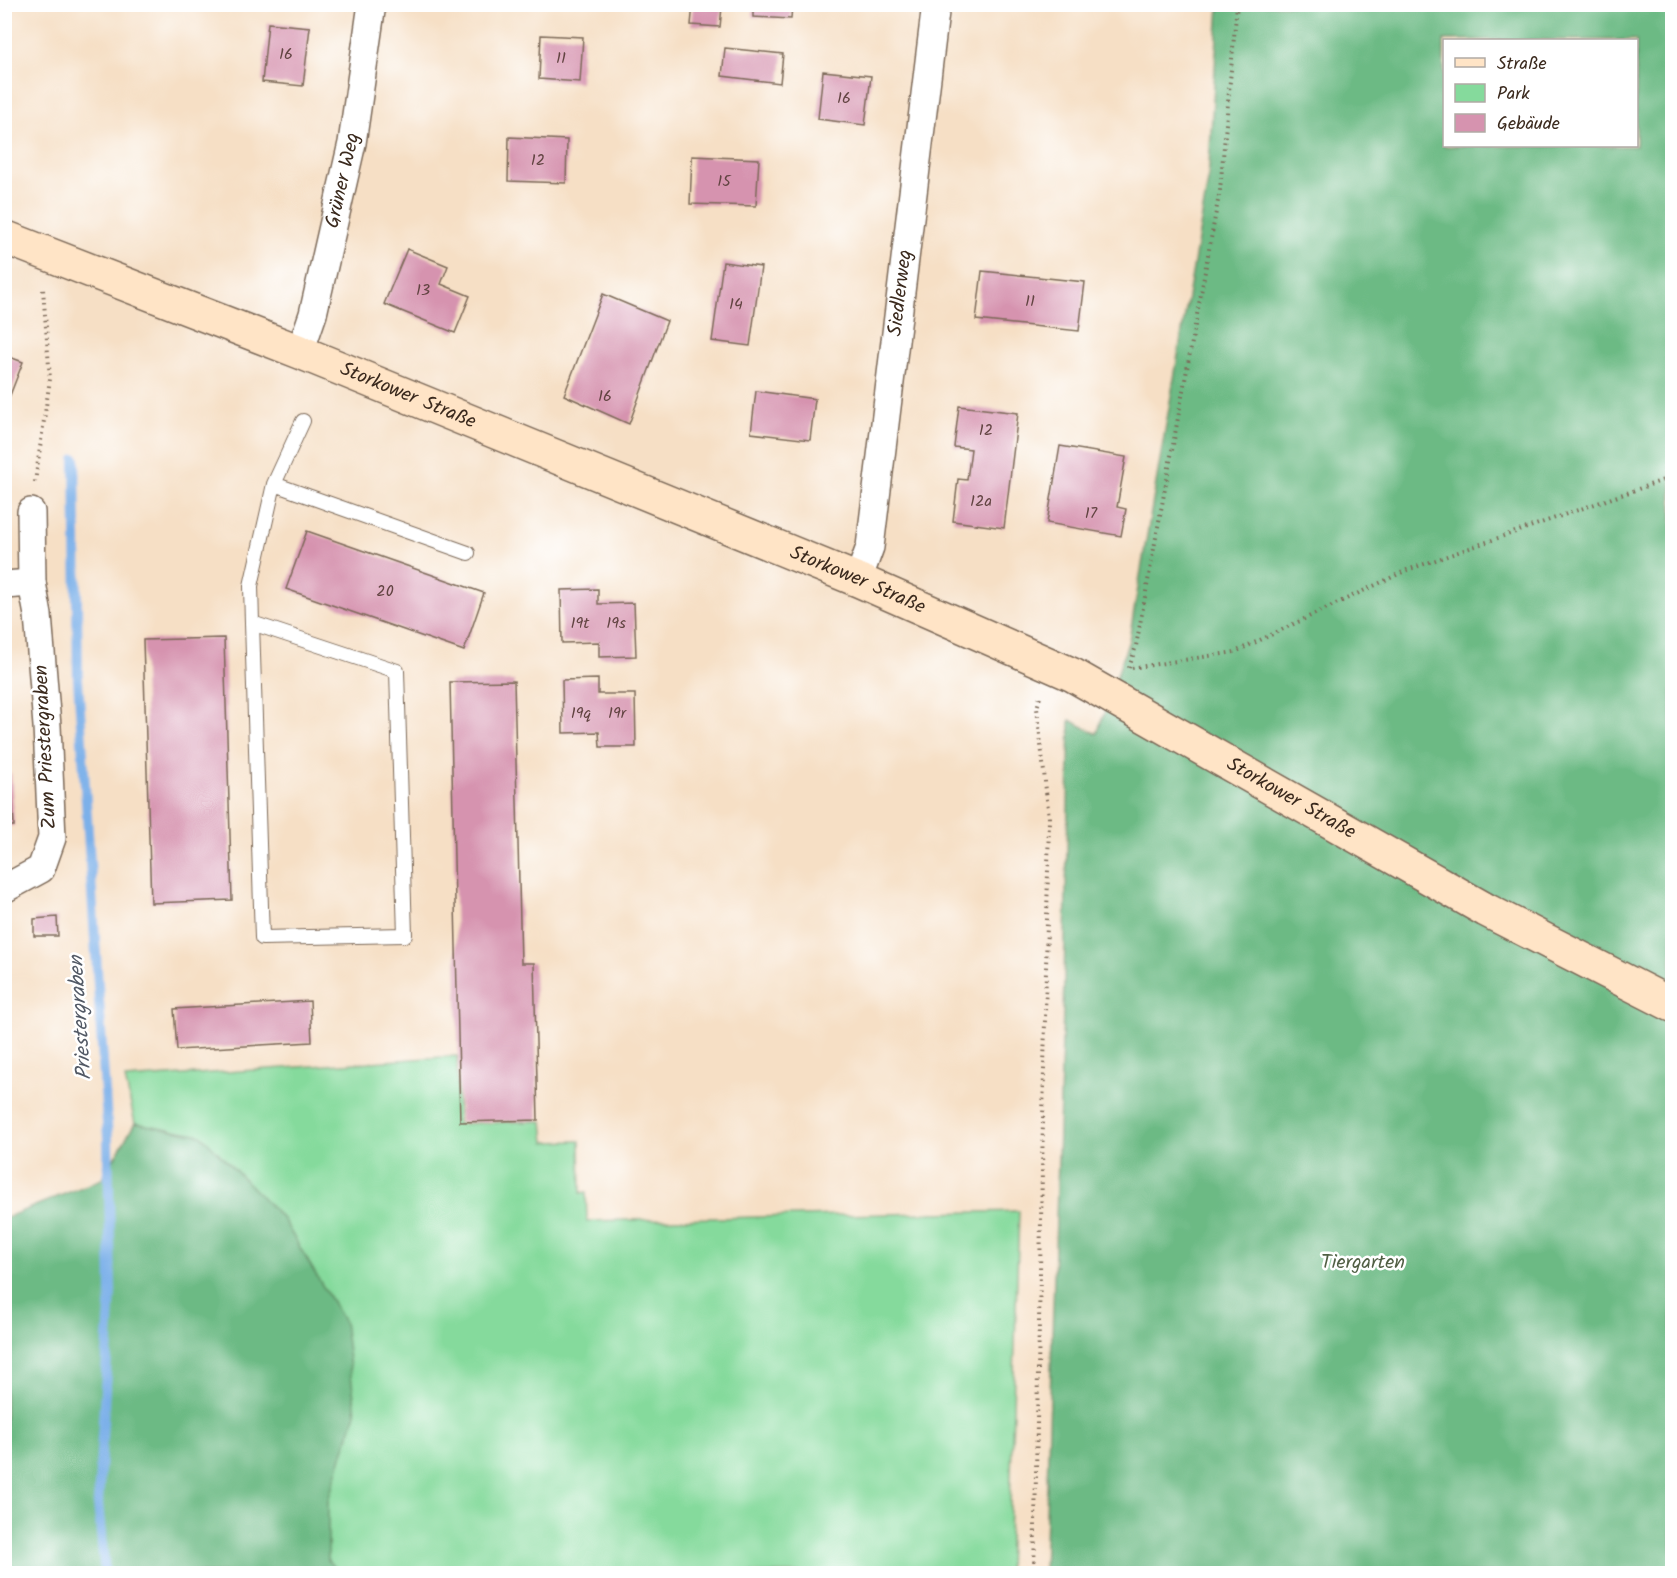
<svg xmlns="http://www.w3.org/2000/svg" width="1677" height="1578" viewBox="0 0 1677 1578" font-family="Kalam,sans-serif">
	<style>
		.green { fill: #85da9c; stroke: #60825d; stroke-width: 1.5 }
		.forest { fill: #6cba84; stroke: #547251; stroke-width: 1.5; fill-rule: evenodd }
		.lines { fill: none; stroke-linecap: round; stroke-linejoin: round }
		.stream { stroke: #7cb0e9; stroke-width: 10 }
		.building { fill: #d693af }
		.service-casing { stroke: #7c6958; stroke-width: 16 }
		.minor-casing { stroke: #7c6958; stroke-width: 30 }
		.secondary-casing { stroke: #7c6958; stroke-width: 36 }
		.path { stroke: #7c6958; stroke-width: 4; stroke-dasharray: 1.5 4.5; stroke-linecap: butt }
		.service { stroke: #fff; stroke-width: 14 }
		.minor { stroke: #fff; stroke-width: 27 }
		.secondary { stroke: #ffe4c6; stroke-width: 33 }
		.labels { text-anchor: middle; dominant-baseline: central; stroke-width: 5; stroke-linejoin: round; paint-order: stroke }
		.number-label { font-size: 16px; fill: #624442 }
		.street-label { font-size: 20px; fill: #3b2a1e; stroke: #fff }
		.park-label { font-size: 20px; fill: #515f44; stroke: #fff }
		.water-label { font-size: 21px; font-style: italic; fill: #525965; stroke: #fff }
	</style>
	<rect width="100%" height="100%" fill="#fff"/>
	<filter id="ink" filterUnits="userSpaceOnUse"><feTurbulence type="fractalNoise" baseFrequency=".0167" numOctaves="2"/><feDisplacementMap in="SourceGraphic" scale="12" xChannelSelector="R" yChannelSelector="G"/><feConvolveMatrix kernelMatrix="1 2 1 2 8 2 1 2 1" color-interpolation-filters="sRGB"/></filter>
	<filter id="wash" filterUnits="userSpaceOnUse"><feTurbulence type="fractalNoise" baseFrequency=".008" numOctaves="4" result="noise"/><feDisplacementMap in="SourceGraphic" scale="24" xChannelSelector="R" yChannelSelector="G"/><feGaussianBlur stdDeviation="1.35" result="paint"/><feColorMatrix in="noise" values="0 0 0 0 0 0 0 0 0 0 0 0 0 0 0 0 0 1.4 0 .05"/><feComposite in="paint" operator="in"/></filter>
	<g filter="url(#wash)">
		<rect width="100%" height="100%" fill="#f6dfc5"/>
		<path class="green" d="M457,1056L458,1124L543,1121L545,1142L580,1141L581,1193L586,1192L587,1221L1019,1211L1008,1573L5,1574L201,1135L135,1123L125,1079Z"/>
		<path class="forest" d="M1219,5H1672V1573L1044,1574L1064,982L1070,720L1097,734L1129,640L1208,181ZM1444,40H1636V146H1444Z
			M135,1123L201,1135L283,1219L344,1322L356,1413L328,1500V1561L341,1573H5V1218L102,1179Z"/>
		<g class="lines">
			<path class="stream" d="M75,459L78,679L108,1138L111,1291L98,1503L105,1574"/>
		</g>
		<g id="blocks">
			<path class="building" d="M693,4L722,7L720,27L691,25Z
				M753,4H792L791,19L753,17Z
				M268,23L310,27L303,86L262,82Z
				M541,35L583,37L580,82L539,79Z
				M725,48L783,54L780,83L722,76Z
				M823,71L871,76L865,125L818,119Z
				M509,137L567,140L566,183L508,181Z
				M692,156L759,159L756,206L690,204Z
				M407,249L448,266L441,284L470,296L455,333L384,304Z
				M723,262L761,267L750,346L712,341Z
				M982,271L1085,282L1079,331L976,320Z
				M603,294L667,321L629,424L564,395Z
				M4,355L23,362L5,408H4Z
				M756,391L815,399L810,440L751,433Z
				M959,406L1018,413L1004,528L953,521L958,479L967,480L971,449L954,447Z
				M1060,446L1126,457L1117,507L1126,509L1121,536L1047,523Z
				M307,531L484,593L464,651L286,589Z
				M598,589V604L634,603L636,656L599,657V642L562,643L561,590Z
				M224,638L232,900L151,903L143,640Z
				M598,679V694H635L636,747H600L599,732L563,733L562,680Z
				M514,681L521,963H534L538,1120L460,1122L450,682Z
				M11,774L14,826H4V775Z
				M57,917L58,936H34V919Z
				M310,1001L312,1042L177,1050L174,1009Z"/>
		</g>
	</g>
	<g filter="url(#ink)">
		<use href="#blocks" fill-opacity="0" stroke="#7c6958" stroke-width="1.5"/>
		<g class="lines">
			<defs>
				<path id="service" d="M274,484L468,553
					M252,623L397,671L405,935L262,938L252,623L251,586L274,484L303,421"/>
				<g id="minor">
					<path id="s1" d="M300,352L313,314L352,143L372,4"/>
					<path id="s2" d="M858,580L870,547L936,4"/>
					<path d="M4,585L32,583"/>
					<path d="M4,889L41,869L52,838L47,726L38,615L32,583L31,512"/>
				</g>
				<g id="secondary">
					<path id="s3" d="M4,237L300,352L858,580L1073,675L1486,910L1672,1005"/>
				</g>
			</defs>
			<use href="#service" class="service-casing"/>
			<use href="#minor" class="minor-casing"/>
			<use href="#secondary" class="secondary-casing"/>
			<path class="path" d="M35,482L50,379L43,289
				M1129,668L1136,646L1220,190L1237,4
				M1132,668L1235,652L1407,570L1672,477
				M1034,1574L1049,818L1037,708L1040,697"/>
			<use href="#service" class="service"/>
			<use href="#minor" class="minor"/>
			<use href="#secondary" class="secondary"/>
		</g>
	</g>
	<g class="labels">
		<g class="number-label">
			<text x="286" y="54">16</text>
			<text x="561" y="58">11</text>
			<text x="844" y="98">16</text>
			<text x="538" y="160">12</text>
			<text x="724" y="181">15</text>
			<text x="423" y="290">13</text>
			<text x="1030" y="301">11</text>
			<text x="736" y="304">14</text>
			<text x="605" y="396">16</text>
			<text x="986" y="430">12</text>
			<text x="981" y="501">12a</text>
			<text x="1091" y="513">17</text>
			<text x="385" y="591">20</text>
			<text x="580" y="623">19t</text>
			<text x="616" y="623">19s</text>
			<text x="581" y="713">19q</text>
			<text x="617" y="713">19r</text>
		</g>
		<g class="street-label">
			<text stroke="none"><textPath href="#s1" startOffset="177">Grüner Weg</textPath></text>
			<text stroke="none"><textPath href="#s2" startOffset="291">Siedlerweg</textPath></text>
			<text stroke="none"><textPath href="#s3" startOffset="434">Storkower Straße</textPath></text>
			<text stroke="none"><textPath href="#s3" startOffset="920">Storkower Straße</textPath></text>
			<text transform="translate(46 747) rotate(-93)">Zum Priestergraben</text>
			<text stroke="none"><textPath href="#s3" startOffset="1406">Storkower Straße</textPath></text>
		</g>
		<g class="park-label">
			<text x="1363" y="1263">Tiergarten</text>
		</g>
		<g class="water-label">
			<text transform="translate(81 1018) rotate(-94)">Priestergraben</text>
		</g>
	</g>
	<rect width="1677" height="1578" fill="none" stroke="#fff" stroke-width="24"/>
	<rect x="1443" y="39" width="195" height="108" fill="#ffffff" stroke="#b1aaa5" stroke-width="1.5"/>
	<rect x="1455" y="58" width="30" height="9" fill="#ffe4c6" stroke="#b1aaa5" stroke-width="1.5"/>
	<text x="1497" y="69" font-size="18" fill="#3b2a1e">Straße</text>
	<rect x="1455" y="84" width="30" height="18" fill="#85da9c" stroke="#b1aaa5" stroke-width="1.5"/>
	<text x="1497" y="99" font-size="18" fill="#3b2a1e">Park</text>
	<rect x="1455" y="114" width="30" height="18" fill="#d693af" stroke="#b1aaa5" stroke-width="1.5"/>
	<text x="1497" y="129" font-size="18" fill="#3b2a1e">Gebäude</text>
</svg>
